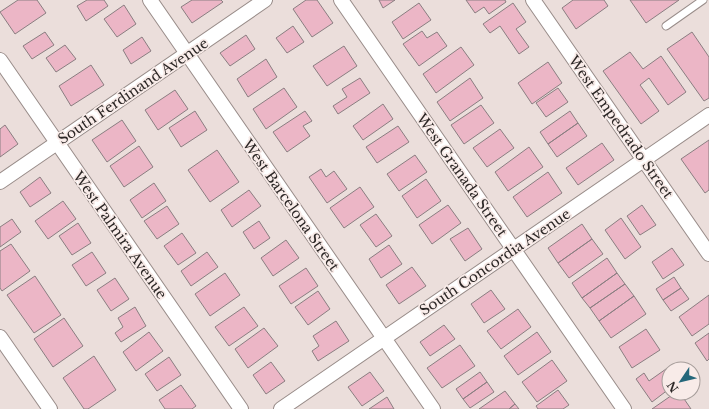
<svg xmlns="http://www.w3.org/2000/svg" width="709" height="409" viewBox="0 0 709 409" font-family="'Libre Baskerville',serif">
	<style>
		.building { fill: #ecb6c6; stroke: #8a7e81 }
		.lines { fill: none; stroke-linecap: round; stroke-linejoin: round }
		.service-casing { stroke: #998d8a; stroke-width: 9 }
		.minor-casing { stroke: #998d8a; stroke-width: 16 }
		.service { stroke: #fff; stroke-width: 7 }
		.minor { stroke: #fff; stroke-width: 14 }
		.labels { text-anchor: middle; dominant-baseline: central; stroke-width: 3.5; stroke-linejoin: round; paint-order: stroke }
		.street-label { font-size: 14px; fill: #2c2726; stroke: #f8ebe8 }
	</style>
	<rect width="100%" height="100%" fill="#ebdedb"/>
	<path class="building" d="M18,0H37L46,13L15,34L0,12Z
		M87,0H104L108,6L86,21L77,6Z
		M192,0H221L223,2L192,23L181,7Z
		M306,0H317L333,23L312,37L293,9Z
		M379,0H395L383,8Z
		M466,0H505L506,2L489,14L484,7L475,13Z
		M573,0H604L608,6L576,29L562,8Z
		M630,0H679L646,23Z
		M419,3L431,20L403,39L392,22Z
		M513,3L526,22L516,29L529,47L519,54L500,26L490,33L483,24Z
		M124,5L136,24L117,37L104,19Z
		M293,26L304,42L287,53L276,38Z
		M422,31L427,38L437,32L447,46L419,66L403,44Z
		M45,32L54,45L32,59L23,46Z
		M692,32L709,57V98L704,101L667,49Z
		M246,35L255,49L230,66L220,53Z
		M142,37L151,51L131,64L123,50Z
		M65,45L76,59L56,72L46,58Z
		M344,46L357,66L327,86L313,66Z
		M461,47L474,65L436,93L423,74Z
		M630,52L643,69L661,56L686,92L668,105L649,78L640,85L659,111L641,124L603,71Z
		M266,59L277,77L248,97L237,79Z
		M548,62L562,83L532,104L518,83Z
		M91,65L104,85L71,106L59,86Z
		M360,78L370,93L338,114L333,106L347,97L342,89Z
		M470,78L483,98L450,121L437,102Z
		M284,88L297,107L266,129L253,109Z
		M558,88L568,102L546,117L536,103Z
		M175,90L188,109L158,130L145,110Z
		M383,104L393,119L363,140L353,126Z
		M481,105L494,123L464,144L451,125Z
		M195,111L207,130L181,147L169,128Z
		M305,111L312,121L303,126L310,136L287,152L273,132Z
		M570,111L578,123L548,144L540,132Z
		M122,120L136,141L107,162L92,140Z
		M578,123L587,136L557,157L548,144Z
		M5,125L18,144L0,157V129Z
		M398,126L409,142L377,163L366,147Z
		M500,129L514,148L487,167L473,148Z
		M709,140V190L705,193L681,159Z
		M602,143L614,160L578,185L566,168Z
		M139,146L153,167L124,187L110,166Z
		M529,147L543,167L508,191L495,172Z
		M217,150L239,182L210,202L188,170Z
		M415,155L427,172L399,191L387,174Z
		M321,169L326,177L334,171L347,189L327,203L309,177Z
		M548,172L562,193L527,217L513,197Z
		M40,177L51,193L30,207L20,192Z
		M426,179L441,201L417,218L402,196Z
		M154,183L166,201L142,218L130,200Z
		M360,187L374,207L344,228L330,208Z
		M249,190L261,206L232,227L221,210Z
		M63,201L76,219L48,239L35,221Z
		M448,205L461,223L432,244L419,225Z
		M642,205L656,225L640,235L627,216Z
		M167,206L179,224L157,239L144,221Z
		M376,214L392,236L376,247L360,225Z
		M621,218L641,247L625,259L605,230Z
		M12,219L21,232L0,247V227Z
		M259,221L270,238L254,249L243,232Z
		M78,223L91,243L72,255L59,236Z
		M582,224L592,239L558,263L548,248Z
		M468,228L482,249L465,261L450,239Z
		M182,233L196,253L178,265L164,246Z
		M592,239L603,254L569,278L558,263Z
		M286,240L299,258L273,276L261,258Z
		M11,244L30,271L2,291L0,288V251Z
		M389,245L402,264L381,278L369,259Z
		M672,248L684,265L663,279L652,262Z
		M92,252L106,273L86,286L72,265Z
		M207,252L218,267L191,286L181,271Z
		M607,258L617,273L582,298L572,283Z
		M412,267L426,286L399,304L386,285Z
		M306,268L318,286L291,304L279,286Z
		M225,273L240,295L210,316L195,294Z
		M617,273L625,284L590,308L582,298Z
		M35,276L61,315L34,333L7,295Z
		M674,277L681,288L663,300L656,289Z
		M115,278L129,299L111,311L97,290Z
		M625,284L634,296L599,321L590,308Z
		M681,288L689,299L671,311L663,300Z
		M491,290L505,309L484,323L471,304Z
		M318,291L330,309L308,325L295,307Z
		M709,295V324L692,336L679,317Z
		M634,296L646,314L611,338L599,321Z
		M135,307L146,326L121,342L115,333L123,327L118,318Z
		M244,307L258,326L229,346L215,327Z
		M518,309L531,327L501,349L487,331Z
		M64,318L83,346L53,367L34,339Z
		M336,321L349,341L318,361L312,351L319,346L313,336Z
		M444,325L455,339L430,356L420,342Z
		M264,328L278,346L248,368L235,349Z
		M646,329L660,350L632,368L619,347Z
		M149,332L163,351L136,371L123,352Z
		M537,332L551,352L518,375L504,356Z
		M709,333V359L707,361L695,343Z
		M460,345L475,366L442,388L427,368Z
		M94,356L116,390L88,409H84L63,378Z
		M169,357L181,375L157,391L145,374Z
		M552,360L567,381L537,402L522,382Z
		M271,362L285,381L266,394L253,375Z
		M666,369L669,373V389L652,402L636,379L644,373L649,381Z
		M370,372L384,391L362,406L348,387Z
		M480,372L487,382L463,399L456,389Z
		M487,382L494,392L470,408L463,399Z
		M181,385L196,406L192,409H165L159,400Z
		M558,390L569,405L563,409H538L536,406Z
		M505,391L515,404L509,409H479Z
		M675,393H680L691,409H652Z
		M387,397L394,409H369Z
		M515,404L519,409H509Z"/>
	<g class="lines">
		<defs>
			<path id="service" d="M666,26L703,0"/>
			<path id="minor" d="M150,0L433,409
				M341,0L624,409
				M533,0L709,254
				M0,60L241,409
				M0,182L265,0
				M0,337L50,409
				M281,409L709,115"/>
		</defs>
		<use href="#service" class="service-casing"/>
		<use href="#minor" class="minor-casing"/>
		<use href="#service" class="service"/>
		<use href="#minor" class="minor"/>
	</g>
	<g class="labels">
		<g class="street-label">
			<text transform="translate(133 91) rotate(-34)">South Ferdinand Avenue</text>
			<text transform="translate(621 127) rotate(55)">West Empedrado Street</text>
			<text transform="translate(462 175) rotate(55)">West Granada Street</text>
			<text transform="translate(291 205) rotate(55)">West Barcelona Street</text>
			<text transform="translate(120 235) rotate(55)">West Palmira Avenue</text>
			<text transform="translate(495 262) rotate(-34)">South Concordia Avenue</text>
		</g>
	</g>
	<g transform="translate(681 381) rotate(235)"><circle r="19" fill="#f8ebe8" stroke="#a69d9a"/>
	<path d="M0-3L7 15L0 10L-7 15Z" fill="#25677a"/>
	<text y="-6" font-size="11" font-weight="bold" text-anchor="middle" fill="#2c2726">N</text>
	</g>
</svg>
